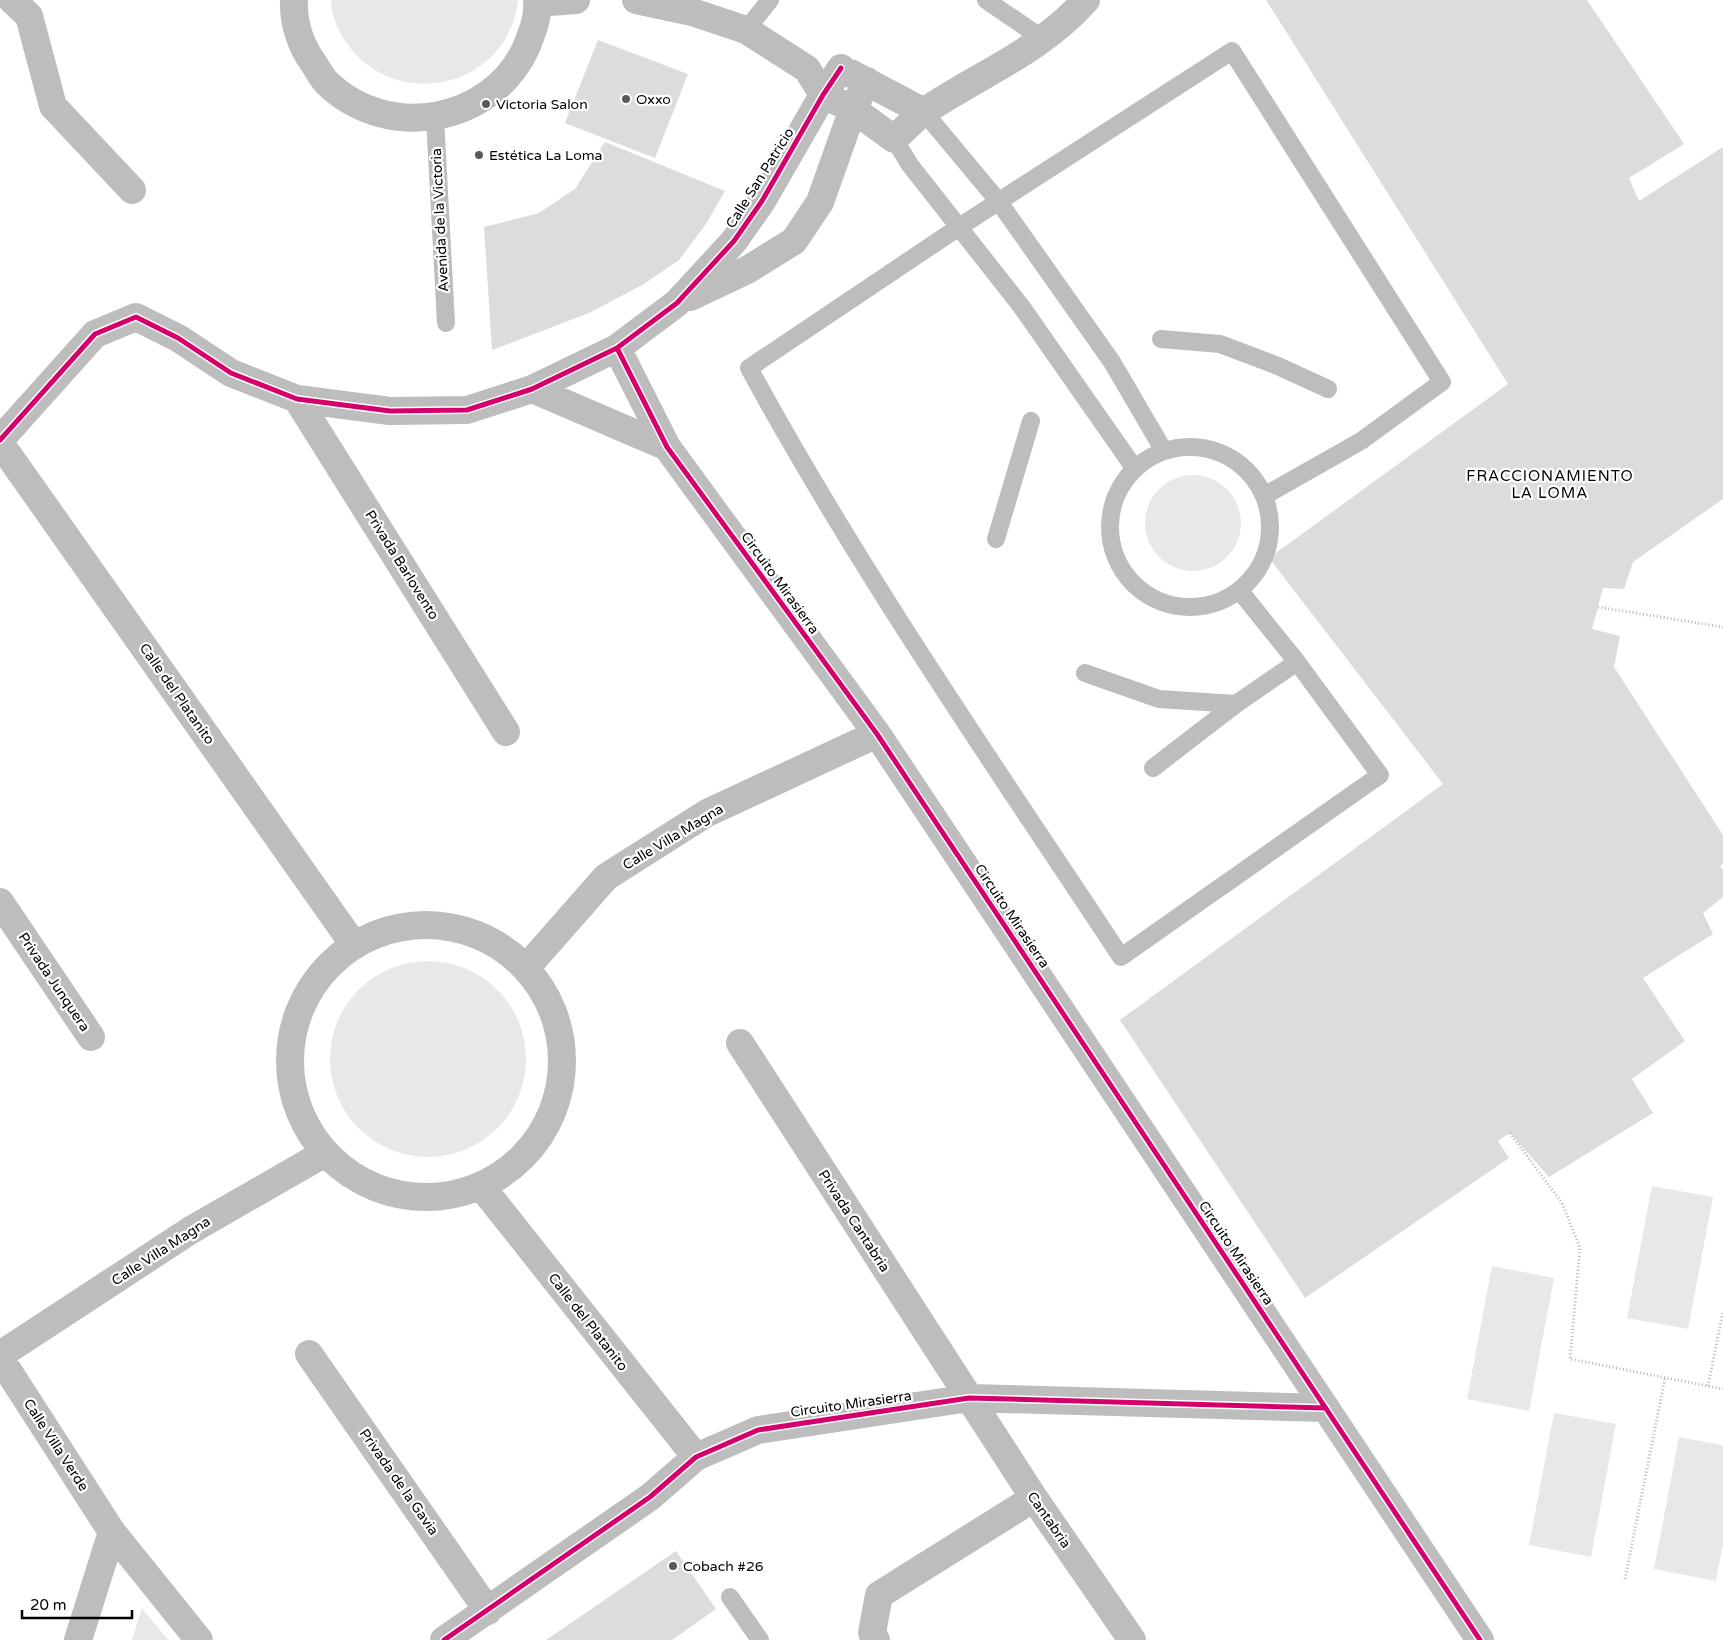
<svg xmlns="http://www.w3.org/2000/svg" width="1723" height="1640" viewBox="0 0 1723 1640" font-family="'Varela Round',sans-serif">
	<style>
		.green { fill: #e8e8e8 }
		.building { fill: #dcdcdc }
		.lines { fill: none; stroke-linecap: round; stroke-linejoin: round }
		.path { stroke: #b8b8b8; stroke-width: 3; stroke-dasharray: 1 2.5; stroke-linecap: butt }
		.service { stroke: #bdbdbd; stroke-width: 18 }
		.minor { stroke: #bdbdbd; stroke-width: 28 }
		.cycleway-casing { stroke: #fff; stroke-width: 8 }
		.cycleway { stroke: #d6006c; stroke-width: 5 }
		.poi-dot { fill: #595959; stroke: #fff; stroke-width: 2 }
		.labels { text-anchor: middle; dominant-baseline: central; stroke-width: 4.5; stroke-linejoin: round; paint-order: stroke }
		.poi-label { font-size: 14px; fill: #000; stroke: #fff; text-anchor: start }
		.street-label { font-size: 14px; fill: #000; stroke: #fff }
		.neighbourhood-label { font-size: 15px; letter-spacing: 1px; fill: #000; stroke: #fff }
	</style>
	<rect width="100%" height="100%" fill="#fff"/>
	<path class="green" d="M331,0H518C509,84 404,113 351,49C340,35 331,18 331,0Z
		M1145 523a48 48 0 1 1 96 0a48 48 0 1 1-96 0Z
		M330 1059a98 98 0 1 1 196 0a98 98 0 1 1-196 0Z
		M1652,1186L1713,1197L1688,1329L1627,1318Z
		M1492,1266L1554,1278L1529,1411L1467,1399Z
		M1554,1413L1616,1424L1591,1557L1529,1545Z
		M1679,1437L1723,1445V1544L1716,1581L1654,1569Z
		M142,1608L168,1640H132Z"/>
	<path class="building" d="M1266,0H1587L1684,144L1629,178L1639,201L1723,147V499L1633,562L1624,589L1603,588L1592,629L1620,636L1614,667L1723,835V864L1720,866L1723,870V897L1703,913L1713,934L1643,978L1685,1041L1632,1079L1653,1113L1549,1177L1510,1133L1498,1141L1509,1158L1305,1298L1120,1020L1443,784L1269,558L1508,384Z
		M598,40L688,74L655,158L565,123Z
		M605,142L725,191L706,224L679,260L644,284L589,313L492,350L484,227L539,213L575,189Z
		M676,1551L716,1609L672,1640H546Z"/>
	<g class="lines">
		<path class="path" d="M1598,607L1723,627
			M1510,1133L1562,1203L1580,1248L1570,1359L1723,1389
			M1708,1386L1723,1311
			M1625,1579L1665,1378"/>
		<path class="service" d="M986,0L1043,39
			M746,30L770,0
			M924,112L999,202L1112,362L1164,451
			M435,118L446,323
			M894,139L910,165L1021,306L1135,469
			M1161,339L1220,344L1278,366L1328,389
			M1110 527a80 80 0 1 1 160 0a80 80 0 1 1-160 0Z
			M996,539L1031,421
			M1239,590L1297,662L1380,775L1121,957C993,763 860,572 749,368L959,227L1232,51L1442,382L1361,441L1264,496
			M1085,673L1159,699L1236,704L1297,662
			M1153,768L1236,704
			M730,1597L760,1640"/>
		<path class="minor" d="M12,0L29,16L53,106L132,190
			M294,0C293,23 301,46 314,64C318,70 322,78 327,83C387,141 491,124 526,48C532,33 539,16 537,0
			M636,0L692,12L746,30L807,69L823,95L853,109L894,139C904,130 914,119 925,111C982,73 1039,52 1086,0
			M537,3L576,0
			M850,73L924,112
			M690,297L747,270L794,241L820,202L853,109L867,81
			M617,348L667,447L877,734L1480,1640
			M532,389L667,447
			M297,399L506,732
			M0,440L95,334L136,317L178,338L231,373L297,399L390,411L467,410L532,389L617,348L677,303L734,241L762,201L823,95L841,68
			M0,443L354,945
			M0,902L91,1037
			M290 1061a136 136 0 1 1 272 0a136 136 0 1 1-272 0Z
			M526,968L606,877L707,813L877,734
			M740,1043L1034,1498L1132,1640
			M481,1186L696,1457
			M309,1354L488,1611
			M0,1355L191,1230L325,1153
			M0,1358L112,1532L199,1640
			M78,1640L112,1532
			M444,1640L650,1497L696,1457L758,1430L969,1398L1326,1408
			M876,1640L872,1633L879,1595L1034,1498"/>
		<defs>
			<path id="cycleway" d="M617,348L667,447L877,734L1480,1640
				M0,440L95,334L136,317L178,338L231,373L297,399L390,411L467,410L532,389L617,348L677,303L734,241L762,201L823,95L841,68
				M444,1640L650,1497L696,1457L758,1430L969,1398L1326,1408"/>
		</defs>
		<use href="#cycleway" class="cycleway-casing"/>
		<use href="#cycleway" class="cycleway"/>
	</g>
	<g class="poi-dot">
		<circle cx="626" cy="99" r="5"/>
		<circle cx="486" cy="104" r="5"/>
		<circle cx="479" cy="155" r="5"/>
		<circle cx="673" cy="1566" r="5"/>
	</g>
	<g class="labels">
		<g class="poi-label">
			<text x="636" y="99">Oxxo</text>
			<text x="496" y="104">Victoria Salon</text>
			<text x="489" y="155">Estética La Loma</text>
			<text x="683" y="1566">Cobach #26</text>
		</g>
		<g class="street-label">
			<text transform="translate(760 178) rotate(-58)">Calle San Patricio</text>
			<text transform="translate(440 220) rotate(-93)">Avenida de la Victoria</text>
			<text transform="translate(402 565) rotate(58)">Privada Barlovento</text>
			<text transform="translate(780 583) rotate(54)">Circuito Mirasierra</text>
			<text transform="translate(177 694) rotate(55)">Calle del Platanito</text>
			<text transform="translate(673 837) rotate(-31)">Calle Villa Magna</text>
			<text transform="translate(1012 916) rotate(56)">Circuito Mirasierra</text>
			<text transform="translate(54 982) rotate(56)">Privada Junquera</text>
			<text transform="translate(854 1221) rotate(57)">Privada Cantabria</text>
			<text transform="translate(161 1251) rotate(-33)">Calle Villa Magna</text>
			<text transform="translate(1236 1253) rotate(56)">Circuito Mirasierra</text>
			<text transform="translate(588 1322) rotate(52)">Calle del Platanito</text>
			<text transform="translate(851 1404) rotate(-8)">Circuito Mirasierra</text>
			<text transform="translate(56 1445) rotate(57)">Calle Villa Verde</text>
			<text transform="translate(399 1482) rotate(55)">Privada de la Gavia</text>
			<text transform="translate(1049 1520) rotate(55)">Cantabria</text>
		</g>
		<g class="neighbourhood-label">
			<text x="1550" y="476">FRACCIONAMIENTO<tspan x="1550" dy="17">LA LOMA</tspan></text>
		</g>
	</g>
	<path d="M22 1610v8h110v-8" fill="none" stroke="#000000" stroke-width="2.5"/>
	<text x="30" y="1610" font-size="15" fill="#000000" stroke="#ffffff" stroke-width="4" paint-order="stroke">20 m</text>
</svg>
